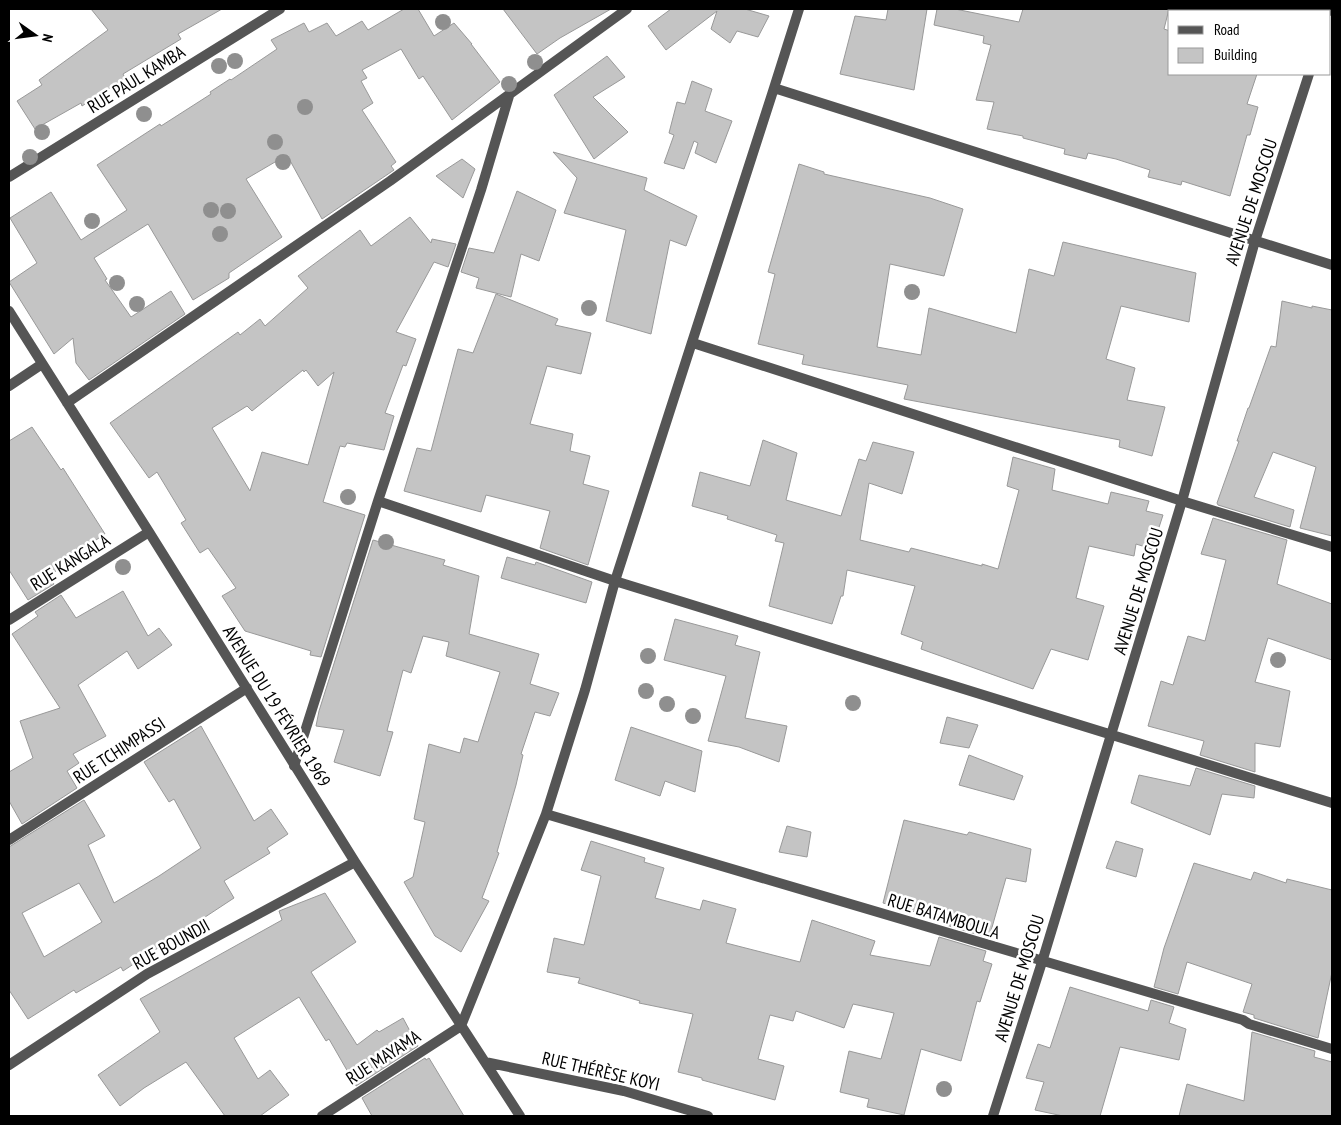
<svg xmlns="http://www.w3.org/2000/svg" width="1341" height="1125" viewBox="0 0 1341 1125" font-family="'PT Sans Narrow',sans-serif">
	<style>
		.building { fill: #c4c4c4; stroke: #999; fill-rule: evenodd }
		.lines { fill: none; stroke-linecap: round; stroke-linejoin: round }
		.minor { stroke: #555; stroke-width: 10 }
		.tree { fill: #8f8f8f }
		.labels { text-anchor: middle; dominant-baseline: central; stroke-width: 5; stroke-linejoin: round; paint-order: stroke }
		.street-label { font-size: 18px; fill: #000; stroke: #fff }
	</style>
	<rect width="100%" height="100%" fill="#fff"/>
	<path class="building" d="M91,9H222L178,34L181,39L123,74L125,78L82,106L81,103L35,129L17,101L42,85L39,80L108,30Z
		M404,9H418L434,36L454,23L472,44H471L500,82L452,120L423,76L419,79L401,49L362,70L367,78L361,81L373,103L362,110L396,162L391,166L394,170L322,219L287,155L246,179L282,237L229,273V278L193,300L148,224L94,258L107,279L105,280L131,317L171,291L185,314L89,380L76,363L73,338L54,354L9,282L37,263L10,218L51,192L81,240L127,210L97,165L160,124L161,126L211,94L210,92L230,79L231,80L277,49L271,40L304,23L309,32L327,23L336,36L362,21L368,30Z
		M503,9H611L560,38L537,54Z
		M671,9H745L769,16L758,37L737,31L730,43L711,29L717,11L666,50L648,26Z
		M888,9H927L914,90L840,74L855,16L886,20Z
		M937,9H955L1019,22L1023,9H1169L1164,29L1170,31V74H1257L1247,104L1258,107L1250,135H1247L1230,196L1182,181L1181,185L1148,177L1150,170L1116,159L1088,153L1086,159L1064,154L1065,149L1023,138V136L987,129L994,102L976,100L991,45L983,43L984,36L934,25Z
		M607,56L625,77L593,97L628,132L594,159L554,95Z
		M692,81L712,89L705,111L732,121L716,163L695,153L698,143L694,141L684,169L664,163L674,135L669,133L677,102L685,104Z
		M553,152L647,178L644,190L697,216L686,246L670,240L651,334L606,321L626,230L564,213L577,178Z
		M462,159L475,169L463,198L436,176Z
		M799,164L824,172V174L930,198L963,209L944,276L890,264L877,347L921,355L929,308L1016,333L1029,269L1054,276L1063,242L1196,273L1189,322L1121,306L1106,359L1135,368L1127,400L1165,407L1152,456L1119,447L1120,440L904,399L908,385L802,364L804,355L758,344L775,274L768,272Z
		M517,191L556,210L539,261L521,254L511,297L476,288L479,278L461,272L469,248L494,253Z
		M410,217L431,243L432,239L456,244L448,267L434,262L396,332L416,339L406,366L403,365L385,413L394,416L384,450L347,443L345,447L340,446L323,502L365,515L321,657L310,655L311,651L245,631L222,596L236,588L208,548L200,553L181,523L186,520L157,472L149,478L110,423L238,332L240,335L260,319L265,326L308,288L298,276L360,230L371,246ZM303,370L304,372L306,370L318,386L334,372L308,465L262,452L250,491L212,428L247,406L252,411Z
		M496,294L558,319L555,325L591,333L581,374L547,366L530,424L573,434L570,451L590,456L583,484L609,491L588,565L540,548L550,511L486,495L481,512L404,491L417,448L431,451L458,349L473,353Z
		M1282,301L1312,308V306L1332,310V536L1300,528L1316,467L1273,452L1254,497L1294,510L1290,527L1218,505L1217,503L1239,441H1237L1248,408H1249L1271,346L1276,347Z
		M32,427L61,470L63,468L105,534L57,566L59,569L48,576L54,584L28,600L9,570V441Z
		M763,440L797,453L786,500L841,516L859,459L866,461L873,442L914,452L902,494L869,483L860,540L909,552L911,548L982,566V564L998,569L1019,490L1007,486L1013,457L1055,469L1052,490L1108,504L1111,492L1149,501L1146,511L1163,515L1152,549L1136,544L1134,556L1089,546L1076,598L1104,606L1088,660L1051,649L1033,689L921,649L923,642L901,634L915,586L847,570L843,596H841L832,624L769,606L784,543L775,541L777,535L727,519L728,516L692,506L700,472L750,486Z
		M1213,518L1287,540L1277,584L1332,604V660L1268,638L1255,682L1290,691L1280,747L1255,743V772L1200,755L1204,741L1148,726L1161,681L1173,685L1188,636L1205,641L1226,560L1201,554Z
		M373,540L445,560L443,565L479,576L469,634L539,654L530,684L559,693L550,716L535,712L521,754L523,755L516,785L497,852L499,853L482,898L489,901L461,952L435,936L404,882L413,877L425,822L414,819L429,744L460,753L464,738L478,742L500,672L446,656L449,642L423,636L411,673L403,670L387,731L393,732L380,776L334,762L344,730L316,726L319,711Z
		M507,557L535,565L536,562L592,582L586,603L501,578Z
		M123,591L148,636L159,628L172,645L138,669L127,651L78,685L106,736L73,754L79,763L67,771L77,788L22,824L9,801V772L33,758L20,721L60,708L12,634L38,616L35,612L61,595L76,618Z
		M675,619L738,636L735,645L760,652L745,718L787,726L779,762L739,747L708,741L726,676L664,660Z
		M947,717L978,725L969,748L940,743Z
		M201,726L254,821L271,809L288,834L267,848L270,853L224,881L234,898L123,971L121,967L76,993L74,990L28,1019L9,990V847L84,800L105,836L88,845L114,903L159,876L201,848L174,799L169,802L144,762ZM79,883L102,922L44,957L22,913Z
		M631,727L702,751L695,792L665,781L660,796L615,780Z
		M969,755L1023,776L1014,800L959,785Z
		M1196,768L1255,786L1254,798L1222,794L1210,835L1131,803L1139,775L1190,786Z
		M904,820L967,835L969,832L1031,849L1026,882L1006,878L989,938L943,924L944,920L883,903Z
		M787,826L811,832L807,857L779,852Z
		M591,841L645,858L644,862L664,868L655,898L700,910L703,900L736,909L726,943L800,962L812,920L875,941L870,955L930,966L939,937L986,951L983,961L992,964L980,1002L977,1001L961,1061L921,1049L904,1115L867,1107L869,1099L840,1092L849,1051L881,1059L894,1013L853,1004L844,1028L796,1011L793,1021L770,1015L758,1059L784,1066L775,1100L702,1080V1078L678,1072L693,1014L639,1003L640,1001L578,983L580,978L547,972L554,938L584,945L601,876L581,870Z
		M1116,841L1143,849L1136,877L1106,868Z
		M1194,863L1251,880L1254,872L1286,883L1287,879L1332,890V972L1318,1038L1254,1018V1015L1243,1012L1252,984L1193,964L1187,962L1178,994L1154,987L1164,948Z
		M325,893L356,942L311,972L357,1045L377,1030L379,1032L403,1018L418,1046L356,1086L329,1039L326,1041L299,997L234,1038L258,1079L270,1070L289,1095L260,1116H225L186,1062L144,1088L120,1106L98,1075L160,1032L140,999L282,920L279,911Z
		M1070,987L1148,1011L1151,1000L1174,1007L1169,1023L1186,1029L1179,1060L1120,1047L1100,1116H1063L1035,1110L1044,1082L1026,1078L1038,1044L1050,1048Z
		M1252,1032L1315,1051L1314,1057L1332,1062V1116H1179L1187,1084L1244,1101Z
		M425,1058L426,1060L429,1058L464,1116H372L362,1098Z"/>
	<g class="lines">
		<path class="minor" d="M1329,11L1330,9
			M774,88L1332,265
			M9,177L280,9
			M9,311L149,532L355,862L520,1116
			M693,343L1182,501L1332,547
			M9,386L42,364
			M67,403L390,181L627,9
			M378,501L615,581L1332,803
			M9,620L149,532
			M294,766L378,501L481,190L509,96
			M546,814L1243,1020L1249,1024L1332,1049
			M9,840L247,688
			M485,1062L624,1091L708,1116
			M9,1065L147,974L355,862
			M322,1116L461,1026L546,814L585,690L615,581L774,88L799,9
			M993,1116L1042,962L1182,501L1255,241L1309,74"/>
	</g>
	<g class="tree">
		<circle cx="443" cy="22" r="8"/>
		<circle cx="235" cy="61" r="8"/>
		<circle cx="535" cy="62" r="8"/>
		<circle cx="219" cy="66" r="8"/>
		<circle cx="509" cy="84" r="8"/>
		<circle cx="305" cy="107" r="8"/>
		<circle cx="144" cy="114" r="8"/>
		<circle cx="42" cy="132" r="8"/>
		<circle cx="275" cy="142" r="8"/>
		<circle cx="30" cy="157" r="8"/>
		<circle cx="283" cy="162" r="8"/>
		<circle cx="211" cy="210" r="8"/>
		<circle cx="228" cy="211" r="8"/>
		<circle cx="92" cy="221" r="8"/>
		<circle cx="220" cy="234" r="8"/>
		<circle cx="117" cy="283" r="8"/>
		<circle cx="912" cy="292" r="8"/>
		<circle cx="137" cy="304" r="8"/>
		<circle cx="589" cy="308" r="8"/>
		<circle cx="348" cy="497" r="8"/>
		<circle cx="386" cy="542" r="8"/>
		<circle cx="123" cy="567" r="8"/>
		<circle cx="648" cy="656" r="8"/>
		<circle cx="1278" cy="660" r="8"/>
		<circle cx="646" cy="691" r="8"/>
		<circle cx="853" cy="703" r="8"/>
		<circle cx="667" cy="704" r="8"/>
		<circle cx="693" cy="716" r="8"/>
		<circle cx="944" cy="1089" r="8"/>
	</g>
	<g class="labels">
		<g class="street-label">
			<text transform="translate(136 79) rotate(-32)">RUE PAUL KAMBA</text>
			<text transform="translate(1251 202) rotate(-72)">AVENUE DE MOSCOU</text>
			<text transform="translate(70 562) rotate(-32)">RUE KANGALA</text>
			<text transform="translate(1138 591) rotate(-73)">AVENUE DE MOSCOU</text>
			<text transform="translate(277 706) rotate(58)">AVENUE DU 19 FÉVRIER 1969</text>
			<text transform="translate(119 750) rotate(-33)">RUE TCHIMPASSI</text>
			<text transform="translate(944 916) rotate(17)">RUE BATAMBOULA</text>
			<text transform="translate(171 944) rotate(-29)">RUE BOUNDJI</text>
			<text transform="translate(1019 978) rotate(-73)">AVENUE DE MOSCOU</text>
			<text transform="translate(383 1057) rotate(-33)">RUE MAYAMA</text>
			<text transform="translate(601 1071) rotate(13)">RUE THÉRÈSE KOYI</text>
		</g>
	</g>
	<rect width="1341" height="1125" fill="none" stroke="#000000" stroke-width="20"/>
	<rect x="1168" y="10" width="162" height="65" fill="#ffffff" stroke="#999999"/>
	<rect x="1178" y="26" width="25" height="8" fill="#555555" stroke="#999999"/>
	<text x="1214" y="35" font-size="15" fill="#000000">Road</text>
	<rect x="1178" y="48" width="25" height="15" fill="#c4c4c4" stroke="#999999"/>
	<text x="1214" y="60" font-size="15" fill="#000000">Building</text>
	<g transform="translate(35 35) rotate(104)" stroke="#ffffff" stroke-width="4" paint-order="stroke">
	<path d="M0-4L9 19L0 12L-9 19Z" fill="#000000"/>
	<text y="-8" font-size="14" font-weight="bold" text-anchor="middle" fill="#000000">N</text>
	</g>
</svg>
